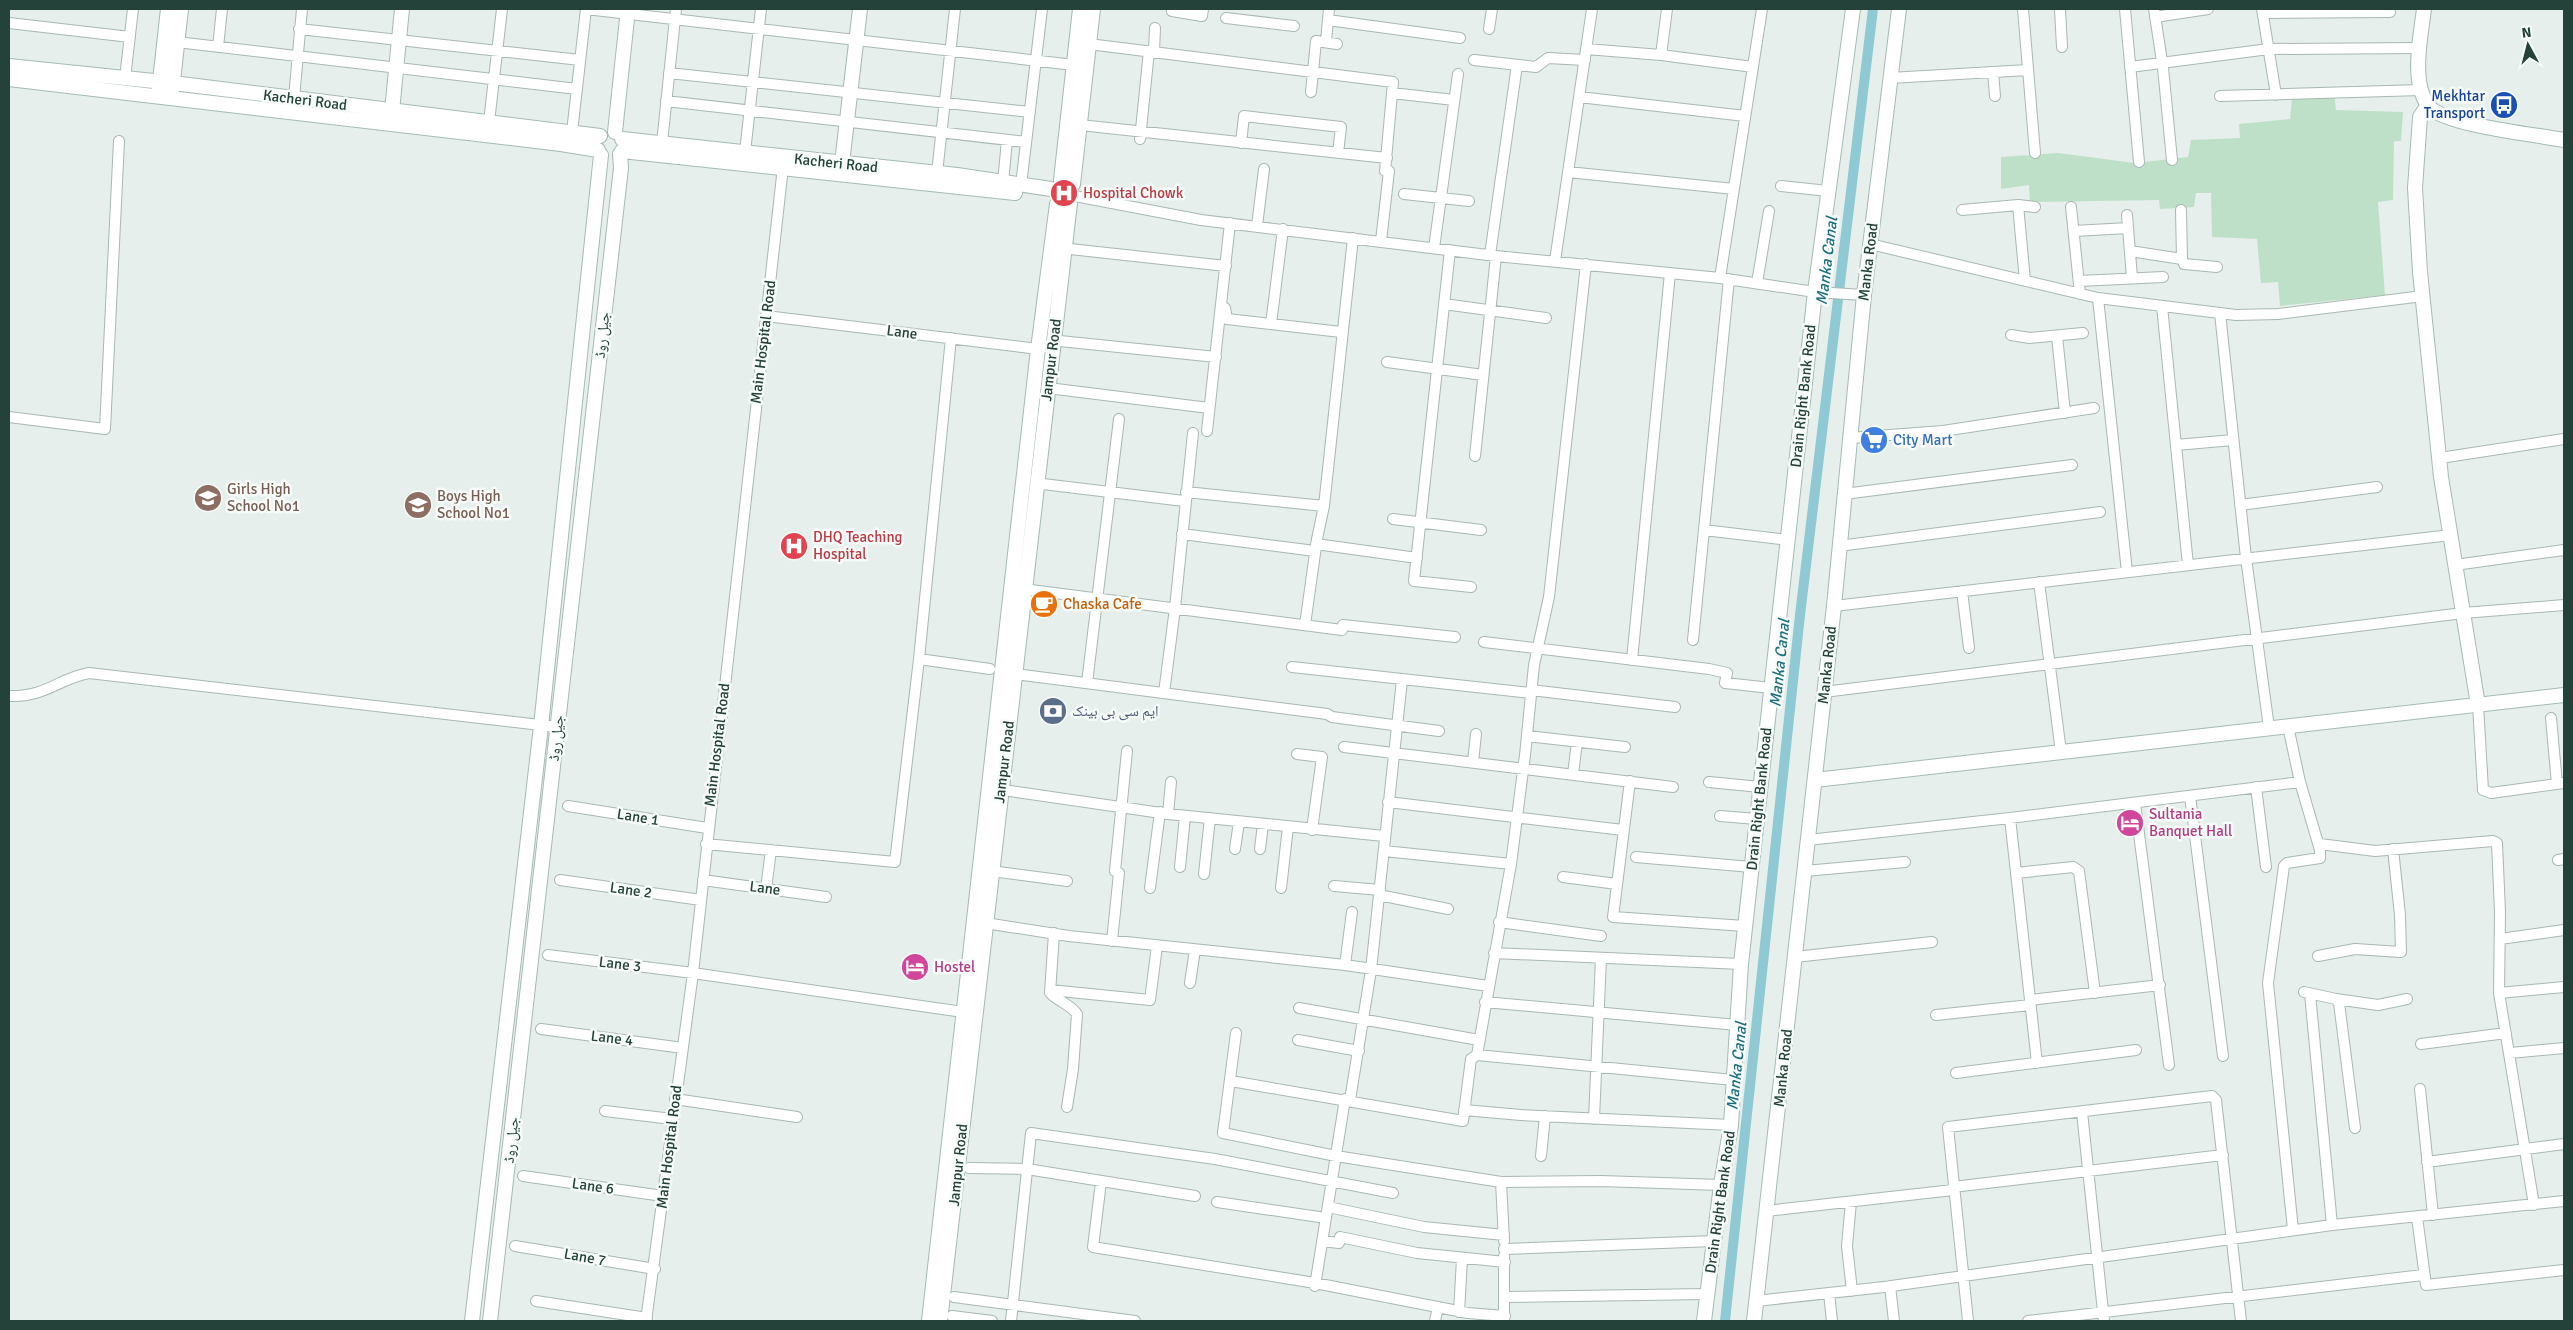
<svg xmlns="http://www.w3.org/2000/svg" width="2573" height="1330" viewBox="0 0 2573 1330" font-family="Signika,'Noto Naskh Arabic',sans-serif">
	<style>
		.green { fill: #bfe0c8 }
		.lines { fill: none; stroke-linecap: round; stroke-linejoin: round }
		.canal { stroke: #8ec9d4; stroke-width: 10 }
		.street-casing { stroke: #a8b8b2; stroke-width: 12 }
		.secondary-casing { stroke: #a4bbb3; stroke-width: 16 }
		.street { stroke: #fff; stroke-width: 10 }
		.secondary { stroke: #fff; stroke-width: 14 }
		.labels { text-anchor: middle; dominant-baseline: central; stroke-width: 5; stroke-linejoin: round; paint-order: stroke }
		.transit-label { font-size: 15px; fill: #164399; stroke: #f7fbf9; text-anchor: end }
		.street-label { font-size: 15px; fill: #24423a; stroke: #f7fbf9 }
		.health-label { font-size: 15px; fill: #be3a42; stroke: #f7fbf9; text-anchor: start }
		.shop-label { font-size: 15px; fill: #366cbe; stroke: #f7fbf9; text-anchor: start }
		.education-label { font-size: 15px; fill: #785e54; stroke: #f7fbf9; text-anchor: start }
		.food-label { font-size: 15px; fill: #c56008; stroke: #f7fbf9; text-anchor: start }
		.service-label { font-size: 15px; fill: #4e5e75; stroke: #f7fbf9; text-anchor: start }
		.hotel-label { font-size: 15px; fill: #b23c85; stroke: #f7fbf9; text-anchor: start }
		.water-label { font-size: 16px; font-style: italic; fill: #1c6f80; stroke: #f7fbf9 }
	</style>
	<rect width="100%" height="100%" fill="#e6efeb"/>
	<path class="green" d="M2334,93L2336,110L2403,112L2401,141H2394L2393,200L2378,202L2385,295L2280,306L2278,282L2261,283L2257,239L2212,237L2211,193H2196L2194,207L2160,209L2159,200L2030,202L2029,185L2001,189V157L2058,153L2135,163L2188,157L2191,140L2240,138L2239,124L2290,119L2292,98Z"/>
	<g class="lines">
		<path class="canal" d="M1725,1321L1800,615L1873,9"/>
		<defs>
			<path id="street" d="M586,9L1074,65
				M1172,9V11L1202,16L1203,9
				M2023,9L2035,153
				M2060,9L2062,47
				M2125,9L2139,162
				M2154,9L2163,68L2172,160
				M2262,9L2276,95
				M2263,13L2390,12
				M2155,17L2208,9
				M1226,18L1294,26
				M1328,20L1460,38
				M9,23L130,37
				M299,29L580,60
				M1489,29L1492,9
				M1326,41L1329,9
				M177,42L577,89
				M1089,44L1393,82L1385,171H1389L1381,241
				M218,47L222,9
				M1586,49L1661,55L1753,67
				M1154,52L1155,28
				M1661,55L1667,9
				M1474,60L1536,67L1548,58L1585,60
				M2130,67L2269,49L2420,48
				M1993,72L1995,96
				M669,73L1030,112
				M125,78L133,9
				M1890,78L2028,70
				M1311,92L1316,41L1337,44
				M1392,93L1454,100
				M2220,96L2421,90
				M1579,97L1745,116
				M294,98L302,9
				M666,101L1026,142
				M489,122L502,9
				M1080,125L1387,158
				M572,132L586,9
				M1140,139L1149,51
				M662,143L676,9
				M1241,143L1244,116L1341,127L1338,153
				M745,152L761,9
				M1568,172L1734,189
				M937,173L955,9
				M1003,183L1007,140
				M1021,185L1042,9
				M1781,186L1828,191
				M1404,194L1469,201
				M1075,196L1201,220L1496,256L1720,278L1815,292L1864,295
				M2018,205L2025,281
				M2071,207L2080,294
				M1962,210L2018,205L2035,207
				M2181,210L2182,259
				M2127,215L2132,278
				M1257,226L1264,169
				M2074,231L2128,228
				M1870,244L2098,298L2236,315L2278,314L2423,296
				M1434,248L1458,74
				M1070,249L1226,266
				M1450,250L1414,581L1471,587
				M2130,251L2182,259L2184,264L2217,267
				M1490,255L1517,65
				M1555,261L1592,9
				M1720,278L1762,9
				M2079,281L2163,277
				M1757,283L1769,211
				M2098,298L2127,572
				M1444,304L1546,318
				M2162,306L2188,565
				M1225,308L1227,319L1341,332
				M2220,313L2246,558L2269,728
				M766,316L1038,349L1060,341L1216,357
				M1271,324L1283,229
				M2011,335L2030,338L2083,333
				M2057,336L2065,413
				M1387,362L1483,375
				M1048,388L1209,408
				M9,417L105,429L119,141
				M1207,431L1230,223
				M1850,438L1943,431L2094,408
				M2176,445L2233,440
				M1475,456L1496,256
				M2440,458L2564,439
				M1043,484L1184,501
				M1186,492L1324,506
				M1844,494L2072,465
				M2240,505L2377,487
				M1393,519L1481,530
				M1704,530L1788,540
				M1182,534L1315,551
				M1316,544L1417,558
				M1839,546L2100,512
				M2455,565L2564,550
				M2039,582L2061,752
				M1031,590L1342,630L1343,625L1455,637
				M1962,591L1969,648
				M1834,606L2451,535
				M1305,625L1317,539L1324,506L1353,238
				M1693,640L1729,279
				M1484,642L1709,669L1727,673L1725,683L1771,688
				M919,659L990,669
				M1632,660L1670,273
				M1292,667L1531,693
				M1023,675L1327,714L1332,717L1439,731
				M1087,683L1119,419
				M1531,690L1675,707
				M1824,692L2463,613L2564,605
				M1164,693L1175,608L1193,433
				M9,696C47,697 57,679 89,673L558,727
				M2478,705L2483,790L2491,793L2564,783
				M2551,718L2557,784
				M2288,726L2300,782L2320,850V858L2287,863L2284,866L2268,983L2293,1230
				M1527,736L1625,747
				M1344,747L1673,787
				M1297,754L1322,757L1312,830
				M1473,762L1476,734
				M1573,774L1577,742
				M1630,781L1613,917L1745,926
				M1709,782L1760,787
				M2256,787L2266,867
				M1010,791L1168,814L1384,836
				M2190,796L2223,1056
				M1388,802L1623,830
				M2135,803L2169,1065
				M568,806L707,828
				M1168,814L1171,782
				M1720,816L1757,819
				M2010,818L2037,1063
				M1808,840L2010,818L2300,782
				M706,844L895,862L919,659L951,338
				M2320,844L2375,851L2493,841L2497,843L2500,912L2499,993L2534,1205
				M1235,849L1239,822
				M1260,849L1263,824
				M1384,851L1511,864
				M1636,857L1751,867
				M2558,860L2564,859
				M1180,867L1185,816
				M991,871L1067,881
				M1805,871L1905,862
				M2016,873L2073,867L2079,871L2095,993
				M1204,874L1210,818
				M1563,877L1617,884
				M560,880L701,900
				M703,880L826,897
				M1334,886L1380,890
				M1150,888L1160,812
				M1281,888L1288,827
				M766,889L771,850
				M1379,895L1448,909
				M1499,922L1601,936
				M985,923L1069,936L1345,965L1488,986
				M1054,933L1050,993C1059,1002 1070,1004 1077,1014L1073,1069L1067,1107
				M2500,939L2564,930
				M1112,941L1119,873L1115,871L1127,751
				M1494,953L1741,964
				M548,955L693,973L963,1012
				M2318,956L2355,949L2401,952L2400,915L2393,849
				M1795,957L1932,942
				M1345,965L1352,912
				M1190,983L1195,950
				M1050,990L1150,1000L1157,946
				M2304,992L2336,999L2339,1003L2355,1128
				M2499,993L2564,987
				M2310,994L2332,1225
				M2336,999L2378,1005L2407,999
				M2030,1000L2160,985
				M1485,1002L1737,1025
				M1299,1008L1479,1040
				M1936,1015L2030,1005
				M541,1029L683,1048
				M1236,1033L1223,1133L1336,1156L1501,1182L1601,1181L1721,1185
				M1298,1040L1359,1051
				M2421,1044L2506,1033
				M2510,1053L2564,1048
				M1477,1055L1511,864L1525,755L1534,665L1549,597L1586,264
				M1956,1073L2136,1050
				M1231,1081L1463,1121L1471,1059L1477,1055L1733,1080
				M2420,1089L2433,1215
				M675,1099L797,1117
				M1350,1100L1371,970L1402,680
				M1464,1110L1521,1115L1731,1125
				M605,1111L672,1119
				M2082,1112L2104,1321
				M1594,1119L1601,958
				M1541,1156L1545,1116
				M2427,1162L2564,1144
				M969,1168L1027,1169L1195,1196
				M523,1176L663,1196
				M1101,1182L1093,1247L1315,1283L1468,1313L1505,1316
				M1501,1182L1504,1241
				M1953,1187L2223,1155
				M1217,1202L1326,1218
				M1851,1202L1847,1246L1852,1291
				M1328,1207L1424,1227L1504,1235
				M1766,1211L1953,1190
				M2417,1217L2426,1285L2564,1270
				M1322,1241L1339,1243L1340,1237L1417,1253L1505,1262
				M515,1246L655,1269
				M1504,1249L1714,1241
				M1315,1286L1345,1099
				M1890,1286L1894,1321
				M1829,1293L1832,1321
				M954,1297L1135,1321
				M1505,1297L1707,1294
				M536,1301L647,1318
				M1756,1301L1884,1287L2332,1225L2564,1201
				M1459,1312L1462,1259
				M952,1316L992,1321
				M646,1321L693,973L783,167
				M1011,1321L1031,1133L1215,1159L1393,1193
				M1435,1321L1438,1307
				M1504,1321V1256
				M1968,1321L1948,1127L2212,1096L2216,1100L2241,1321
				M2028,1321L2423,1275"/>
			<path id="secondary" d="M2424,9C2421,33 2413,73 2423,96C2425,101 2429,108 2434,111C2462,127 2531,134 2564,140
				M9,66L173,83L600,136
				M9,79L561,144L598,150
				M159,90L168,9
				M172,90L181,9
				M2428,105L2420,117L2415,188L2420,272L2441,477L2478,705
				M392,111L402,9
				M615,132L628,9
				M622,139L957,175L1051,189
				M622,151L1015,193
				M842,163L860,9
				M1061,180L1080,9
				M1073,184L1093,9
				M1815,780L2564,695
				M472,1321L541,726L601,155
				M490,1321L621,168L620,154
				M929,1321L1038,349L1057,204
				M940,1321L1070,203
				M1704,1321L1721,1185L1731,1125L1741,964L1815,292L1853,9
				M1754,1321L1834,606L1864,295L1899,9"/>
		</defs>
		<use href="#street" class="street-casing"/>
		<use href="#secondary" class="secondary-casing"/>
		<use href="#street" class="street"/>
		<use href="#secondary" class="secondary"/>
	</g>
	<defs>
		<symbol id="bus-disc" viewBox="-11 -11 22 22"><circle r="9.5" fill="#1a4fb4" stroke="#f7fbf9"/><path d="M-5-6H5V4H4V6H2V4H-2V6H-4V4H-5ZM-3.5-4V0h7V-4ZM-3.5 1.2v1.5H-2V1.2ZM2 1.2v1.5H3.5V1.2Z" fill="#fff"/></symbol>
		<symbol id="hospital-disc" viewBox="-11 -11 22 22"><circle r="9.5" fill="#e0444e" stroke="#f7fbf9"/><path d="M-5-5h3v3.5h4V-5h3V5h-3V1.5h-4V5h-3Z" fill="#fff"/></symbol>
		<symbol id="supermarket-disc" viewBox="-11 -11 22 22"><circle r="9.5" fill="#3f7fe0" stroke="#f7fbf9"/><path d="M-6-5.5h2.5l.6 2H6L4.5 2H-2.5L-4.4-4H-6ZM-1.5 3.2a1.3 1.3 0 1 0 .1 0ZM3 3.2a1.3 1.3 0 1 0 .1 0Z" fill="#fff"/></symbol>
		<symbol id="university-disc" viewBox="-11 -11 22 22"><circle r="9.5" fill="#8d6e63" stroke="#f7fbf9"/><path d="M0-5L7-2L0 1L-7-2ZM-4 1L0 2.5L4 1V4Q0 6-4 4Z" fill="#fff"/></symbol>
		<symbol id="cafe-disc" viewBox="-11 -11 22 22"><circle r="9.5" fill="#e8710a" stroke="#f7fbf9"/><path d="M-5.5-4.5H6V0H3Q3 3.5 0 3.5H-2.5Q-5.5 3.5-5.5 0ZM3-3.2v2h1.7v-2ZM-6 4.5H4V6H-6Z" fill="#fff"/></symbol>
		<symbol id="bank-disc" viewBox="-11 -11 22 22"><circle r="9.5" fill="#5c6f8a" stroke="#f7fbf9"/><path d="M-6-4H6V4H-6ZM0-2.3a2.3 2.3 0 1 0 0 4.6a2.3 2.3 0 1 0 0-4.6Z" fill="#fff"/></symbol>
		<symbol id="hotel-disc" viewBox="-11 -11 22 22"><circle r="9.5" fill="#d1479c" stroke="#f7fbf9"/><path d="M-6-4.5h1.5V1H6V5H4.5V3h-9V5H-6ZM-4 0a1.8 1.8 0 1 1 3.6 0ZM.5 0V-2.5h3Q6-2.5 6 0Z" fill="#fff"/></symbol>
	</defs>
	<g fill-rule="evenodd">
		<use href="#bus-disc" x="2488" y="89" width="32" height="32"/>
		<use href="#hospital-disc" x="1048" y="177" width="32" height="32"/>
		<use href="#supermarket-disc" x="1858" y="424" width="32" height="32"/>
		<use href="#university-disc" x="192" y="482" width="32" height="32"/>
		<use href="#university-disc" x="402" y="489" width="32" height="32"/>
		<use href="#hospital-disc" x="778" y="530" width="32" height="32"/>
		<use href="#cafe-disc" x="1028" y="588" width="32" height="32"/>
		<use href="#bank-disc" x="1037" y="695" width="32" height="32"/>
		<use href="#hotel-disc" x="2114" y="807" width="32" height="32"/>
		<use href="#hotel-disc" x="899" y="951" width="32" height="32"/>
	</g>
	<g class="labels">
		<g class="transit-label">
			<text x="2485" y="96">Mekhtar<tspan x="2485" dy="17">Transport</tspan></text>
		</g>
		<g class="street-label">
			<text transform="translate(305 100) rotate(7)">Kacheri Road</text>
			<text transform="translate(836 163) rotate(6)">Kacheri Road</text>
			<text transform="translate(1868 262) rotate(-83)">Manka Road</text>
			<text transform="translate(902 332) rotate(7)">Lane</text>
			<text transform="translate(602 335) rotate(-84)">جیل روڈ</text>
			<text transform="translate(763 342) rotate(-83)">Main Hospital Road</text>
			<text transform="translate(1051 360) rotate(-83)">Jampur Road</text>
			<text transform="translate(1803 396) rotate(-84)">Drain Right Bank Road</text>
			<text transform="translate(1827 665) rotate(-84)">Manka Road</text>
			<text transform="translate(556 738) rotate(-84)">جیل روڈ</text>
			<text transform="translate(717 745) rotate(-83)">Main Hospital Road</text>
			<text transform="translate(1004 762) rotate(-83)">Jampur Road</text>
			<text transform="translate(1759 799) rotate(-84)">Drain Right Bank Road</text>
			<text transform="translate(638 817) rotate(9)">Lane 1</text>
			<text transform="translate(765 888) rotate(7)">Lane</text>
			<text transform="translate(631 890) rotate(8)">Lane 2</text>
			<text transform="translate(620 964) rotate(7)">Lane 3</text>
			<text transform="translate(612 1038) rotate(7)">Lane 4</text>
			<text transform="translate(1783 1068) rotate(-84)">Manka Road</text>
			<text transform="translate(511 1140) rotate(-84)">جیل روڈ</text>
			<text transform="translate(669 1147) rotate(-83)">Main Hospital Road</text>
			<text transform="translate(958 1165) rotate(-84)">Jampur Road</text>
			<text transform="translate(593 1186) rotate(8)">Lane 6</text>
			<text transform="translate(1720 1202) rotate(-82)">Drain Right Bank Road</text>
			<text transform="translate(585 1257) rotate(10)">Lane 7</text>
		</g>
		<g class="health-label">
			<text x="1083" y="193">Hospital Chowk</text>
			<text x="813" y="537">DHQ Teaching<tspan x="813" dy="17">Hospital</tspan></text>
		</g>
		<g class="shop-label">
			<text x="1893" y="440">City Mart</text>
		</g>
		<g class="education-label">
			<text x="227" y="489">Girls High<tspan x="227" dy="17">School No1</tspan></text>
			<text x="437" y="496">Boys High<tspan x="437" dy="17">School No1</tspan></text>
		</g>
		<g class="food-label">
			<text x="1063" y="604">Chaska Cafe</text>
		</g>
		<g class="service-label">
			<text x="1072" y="711">ایم سی بی بینک</text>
		</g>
		<g class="hotel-label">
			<text x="2149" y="814">Sultania<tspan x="2149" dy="17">Banquet Hall</tspan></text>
			<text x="934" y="967">Hostel</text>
		</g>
		<g class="water-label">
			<text transform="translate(1827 261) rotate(-83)">Manka Canal</text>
			<text transform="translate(1780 663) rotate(-84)">Manka Canal</text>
			<text transform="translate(1737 1066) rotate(-84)">Manka Canal</text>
		</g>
	</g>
	<rect width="2573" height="1330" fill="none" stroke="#24423a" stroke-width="20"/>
	<g transform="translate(2528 45) rotate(353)" stroke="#f7fbf9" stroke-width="4" paint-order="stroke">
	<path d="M0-4L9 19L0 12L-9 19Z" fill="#24423a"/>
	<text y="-8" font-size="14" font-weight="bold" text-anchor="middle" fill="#24423a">N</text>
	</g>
</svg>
